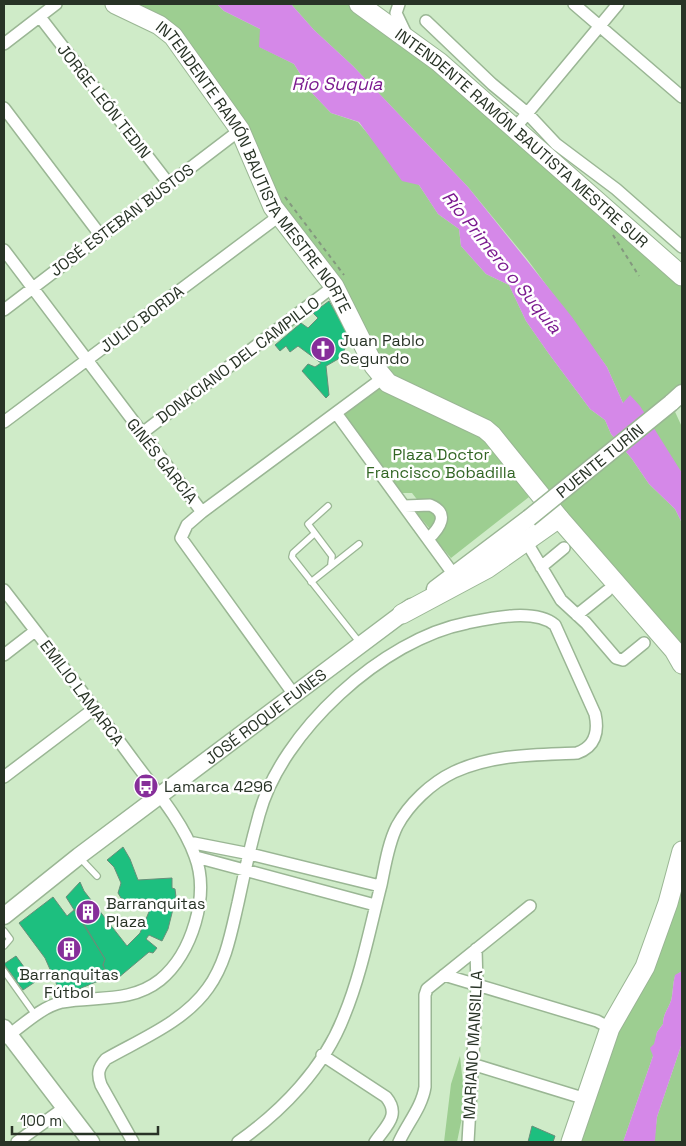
<svg xmlns="http://www.w3.org/2000/svg" width="686" height="1146" viewBox="0 0 686 1146" font-family="'Space Grotesk',sans-serif">
	<style>
		.green { fill: #9dce91 }
		.water { fill: #d588e8 }
		.building { fill: #1dbf7f; stroke: #678f79 }
		.lines { fill: none; stroke-linecap: round; stroke-linejoin: round }
		.lane-casing { stroke: #9ab694; stroke-width: 8 }
		.street-casing { stroke: #9ab694; stroke-width: 14 }
		.secondary-casing { stroke: #9ab694; stroke-width: 19 }
		.primary-casing { stroke: #9ab694; stroke-width: 21 }
		.path { stroke: #84987f; stroke-width: 2; stroke-dasharray: 4 4; stroke-linecap: butt }
		.lane { stroke: #fff; stroke-width: 5.5 }
		.street { stroke: #fff; stroke-width: 11 }
		.secondary { stroke: #fff; stroke-width: 16 }
		.primary { stroke: #fff; stroke-width: 19 }
		.secondary-bridge-casing { stroke: #9ab694; stroke-width: 19; stroke-linecap: butt }
		.secondary-bridge { stroke: #fff; stroke-width: 16 }
		.labels { text-anchor: middle; dominant-baseline: central; stroke-width: 5; stroke-linejoin: round; paint-order: stroke }
		.street-label { font-size: 16px; fill: #283326; stroke: #fff }
		.poi-label { font-size: 16px; fill: #283326; stroke: #fff; text-anchor: start }
		.park-label { font-size: 16px; fill: #326624; stroke: #fff }
		.water-label { font-size: 18px; font-style: italic; fill: #7b1a8f; stroke: #fff }
	</style>
	<rect width="100%" height="100%" fill="#cfebc8"/>
	<path class="green" d="M115,4H217L224,11L260,29V47L294,64L312,93L331,113L358,122L378,146L419,185L438,214L459,229L461,246L486,274L509,285L526,321L549,354L590,409L605,420L611,434L632,459L649,484L675,509L682,523V664L492,435L388,383L279,216L240,130L173,36Z
		M291,4H359L682,276V393L671,403L682,427V473L623,403L607,367L527,259L468,187L353,66L314,30Z
		M377,388L386,390L484,438L529,497L451,558L434,538L444,529L446,521L419,502L412,493H400L343,414Z
		M431,510L438,520L430,529L415,511Z
		M682,848V971L675,976C673,983 673,989 672,996C671,1006 663,1012 663,1024L657,1032L653,1056L623,1142H574L640,978Z
		M682,1043V1142H654L657,1117Z
		M460,1056L465,1103L457,1142H444L451,1084Z"/>
	<path class="water" d="M217,4H291L314,30L353,66L468,187L572,317L607,367L623,403L630,395L640,406L682,473V523L675,509L649,484L632,459L611,434L605,420L590,409L549,354L526,321L509,285L486,274L461,246L459,229L438,214L419,185L402,181L359,122L331,113L312,93L294,64L259,47L260,29L224,11Z
		M682,971V1043L657,1117L655,1140L654,1142H623L653,1056L650,1048L654,1044L657,1032L663,1024C663,1012 671,1006 672,996C673,989 673,983 675,975Z"/>
	<path class="building" d="M329,301L348,334L344,352L340,358L326,366L329,395L326,398L302,371L308,364L315,367L321,363L298,346L290,352L286,346L280,351L275,345L301,323L308,328L318,318L313,313Z
		M123,847L130,859L138,880L172,878V888L175,889L176,897L168,929L162,941L149,935L146,939L157,948L153,953L149,952L118,978L108,977L103,965L105,959L66,897L80,882L84,891L127,946L140,933L154,900L140,899L131,902L121,898L118,893L121,883L114,867L107,860Z
		M53,897L67,916L75,909L105,959L103,965L108,977L79,989L60,992L45,958L19,923Z
		M16,956L35,982L23,990L4,964Z
		M532,1126L555,1136L553,1142H528Z"/>
	<g class="lines">
		<defs>
			<path id="lane" d="M328,506L308,524L332,556L331,564
				M314,534L293,553L292,557L360,643
				M311,582L359,544
				M80,858L97,876
				M4,931L10,939L4,946
				M4,971L36,1016"/>
			<path id="street" d="M399,4L396,13L406,34
				M574,4L682,97
				M40,17L169,184
				M426,21L492,84L527,113L556,144L616,189L682,247
				M4,44L56,4
				M4,108L101,236
				M515,128L618,4
				M4,250L202,512L187,525L181,538L295,696
				M4,310L240,130
				M336,413L454,575
				M4,422L279,216
				M141,434L334,286
				M405,506L430,505C450,513 440,528 428,539
				M202,512L383,378
				M526,541L561,600L586,623L616,658L623,660L644,643
				M541,567L564,548
				M4,590C48,647 93,705 136,764C157,792 183,823 195,856C210,895 192,954 160,980C131,1003 96,996 62,1002C41,1007 22,1026 5,1038
				M577,615L607,591
				M4,655L35,631
				M4,777L95,708
				M189,842L250,854L380,886
				M196,857L375,905
				M444,975L597,1021L610,1028
				M322,1055L386,1097C401,1115 386,1126 375,1142
				M472,1064L586,1099
				M17,1142L64,1108
				M133,1142L101,1085C97,1074 98,1068 106,1059C141,1039 184,1022 208,988C226,963 231,933 238,903C244,874 251,844 259,815C281,732 383,639 467,623C491,618 535,608 555,625L595,714C599,732 595,747 577,753C535,755 493,754 454,772C431,783 409,804 397,826C388,844 385,866 381,885C370,928 361,975 344,1016C324,1068 282,1111 238,1142
				M399,1142C407,1124 422,1107 425,1087V995L427,989L530,906
				M468,1142L477,986L476,949"/>
			<g id="secondary">
				<path d="M671,403L682,393"/>
				<path d="M435,589L529,518"/>
				<path id="s1" d="M4,916L79,856L411,607"/>
				<path d="M4,1028L91,1142"/>
			</g>
			<g id="primary">
				<path id="s2" d="M115,4L159,25L173,36L240,130L273,207L334,286L374,366L388,383L485,429L492,435L559,518L674,650L682,664"/>
				<path id="s3" d="M359,4L439,62L682,276"/>
				<path d="M402,614L488,568L559,518"/>
				<path d="M571,1142L610,1028L645,967L668,903L682,851"/>
			</g>
		</defs>
		<use href="#lane" class="lane-casing"/>
		<use href="#street" class="street-casing"/>
		<use href="#secondary" class="secondary-casing"/>
		<use href="#primary" class="primary-casing"/>
		<path class="path" d="M285,197L344,275
			M613,235L639,276"/>
		<use href="#lane" class="lane"/>
		<use href="#street" class="street"/>
		<use href="#secondary" class="secondary"/>
		<use href="#primary" class="primary"/>
		<defs>
			<g id="secondary-bridge">
				<path id="s4" d="M529,518L671,403"/>
			</g>
		</defs>
		<use href="#secondary-bridge" class="secondary-bridge-casing"/>
		<use href="#secondary-bridge" class="secondary-bridge"/>
	</g>
	<defs>
		<symbol id="church-disc" viewBox="-11 -11 22 22"><circle r="9.5" fill="#862e9a" stroke="#fff"/><path d="M-1.2-6h2.4v3.5h3.3v2.4h-3.3V6h-2.4V-.1h-3.3v-2.4h3.3Z" fill="#fff"/></symbol>
		<symbol id="bus-disc" viewBox="-11 -11 22 22"><circle r="9.5" fill="#862e9a" stroke="#fff"/><path d="M-5-6H5V4H4V6H2V4H-2V6H-4V4H-5ZM-3.5-4V0h7V-4ZM-3.5 1.2v1.5H-2V1.2ZM2 1.2v1.5H3.5V1.2Z" fill="#fff"/></symbol>
		<symbol id="building-disc" viewBox="-11 -11 22 22"><circle r="9.5" fill="#862e9a" stroke="#fff"/><path d="M-4-6H4V6H1V3H-1V6H-4ZM-2.5-4.3h1.7v1.8h-1.7ZM.8-4.3h1.7v1.8H.8ZM-2.5-1h1.7V.8h-1.7ZM.8-1h1.7V.8H.8Z" fill="#fff"/></symbol>
	</defs>
	<g fill-rule="evenodd">
		<use href="#church-disc" x="309" y="335" width="28" height="28"/>
		<use href="#bus-disc" x="132" y="772" width="28" height="28"/>
		<use href="#building-disc" x="74" y="898" width="28" height="28"/>
		<use href="#building-disc" x="55" y="935" width="28" height="28"/>
	</g>
	<g class="labels">
		<g class="street-label">
			<text transform="translate(104 101) rotate(52)">JORGE LEÓN TEDIN</text>
			<text stroke="none"><textPath href="#s3" startOffset="211">INTENDENTE RAMÓN BAUTISTA MESTRE SUR</textPath></text>
			<text stroke="none"><textPath href="#s2" startOffset="221">INTENDENTE RAMÓN BAUTISTA MESTRE NORTE</textPath></text>
			<text transform="translate(122 220) rotate(-37)">JOSÉ ESTEBAN BUSTOS</text>
			<text transform="translate(142 319) rotate(-37)">JULIO BORDA</text>
			<text transform="translate(238 360) rotate(-37)">DONACIANO DEL CAMPILLO</text>
			<text transform="translate(162 461) rotate(52)">GINÉS GARCÍA</text>
			<text stroke="none"><textPath href="#s4" startOffset="91">PUENTE TURÍN</textPath></text>
			<text transform="translate(82 693) rotate(53)">EMILIO LAMARCA</text>
			<text stroke="none"><textPath href="#s1" startOffset="329">JOSÉ ROQUE FUNES</textPath></text>
			<text transform="translate(473 1045) rotate(-87)">MARIANO MANSILLA</text>
		</g>
		<g class="poi-label">
			<text x="340" y="340">Juan Pablo<tspan x="340" dy="18">Segundo</tspan></text>
			<text x="164" y="786">Lamarca 4296</text>
			<text x="106" y="903">Barranquitas<tspan x="106" dy="18">Plaza</tspan></text>
			<text x="69" y="974" text-anchor="middle">Barranquitas<tspan x="69" dy="18">Fútbol</tspan></text>
		</g>
		<g class="park-label">
			<text x="441" y="454">Plaza Doctor<tspan x="441" dy="18">Francisco Bobadilla</tspan></text>
		</g>
		<g class="water-label">
			<text x="337" y="83">Río Suquía</text>
			<text transform="translate(502 262) rotate(51)">Río Primero o Suquía</text>
		</g>
	</g>
	<rect width="686" height="1146" fill="none" stroke="#283326" stroke-width="10"/>
	<path d="M12 1126v8h146v-8" fill="none" stroke="#283326" stroke-width="2.5"/>
	<text x="20" y="1126" font-size="15" fill="#283326" stroke="#ffffff" stroke-width="4" paint-order="stroke">100 m</text>
</svg>
